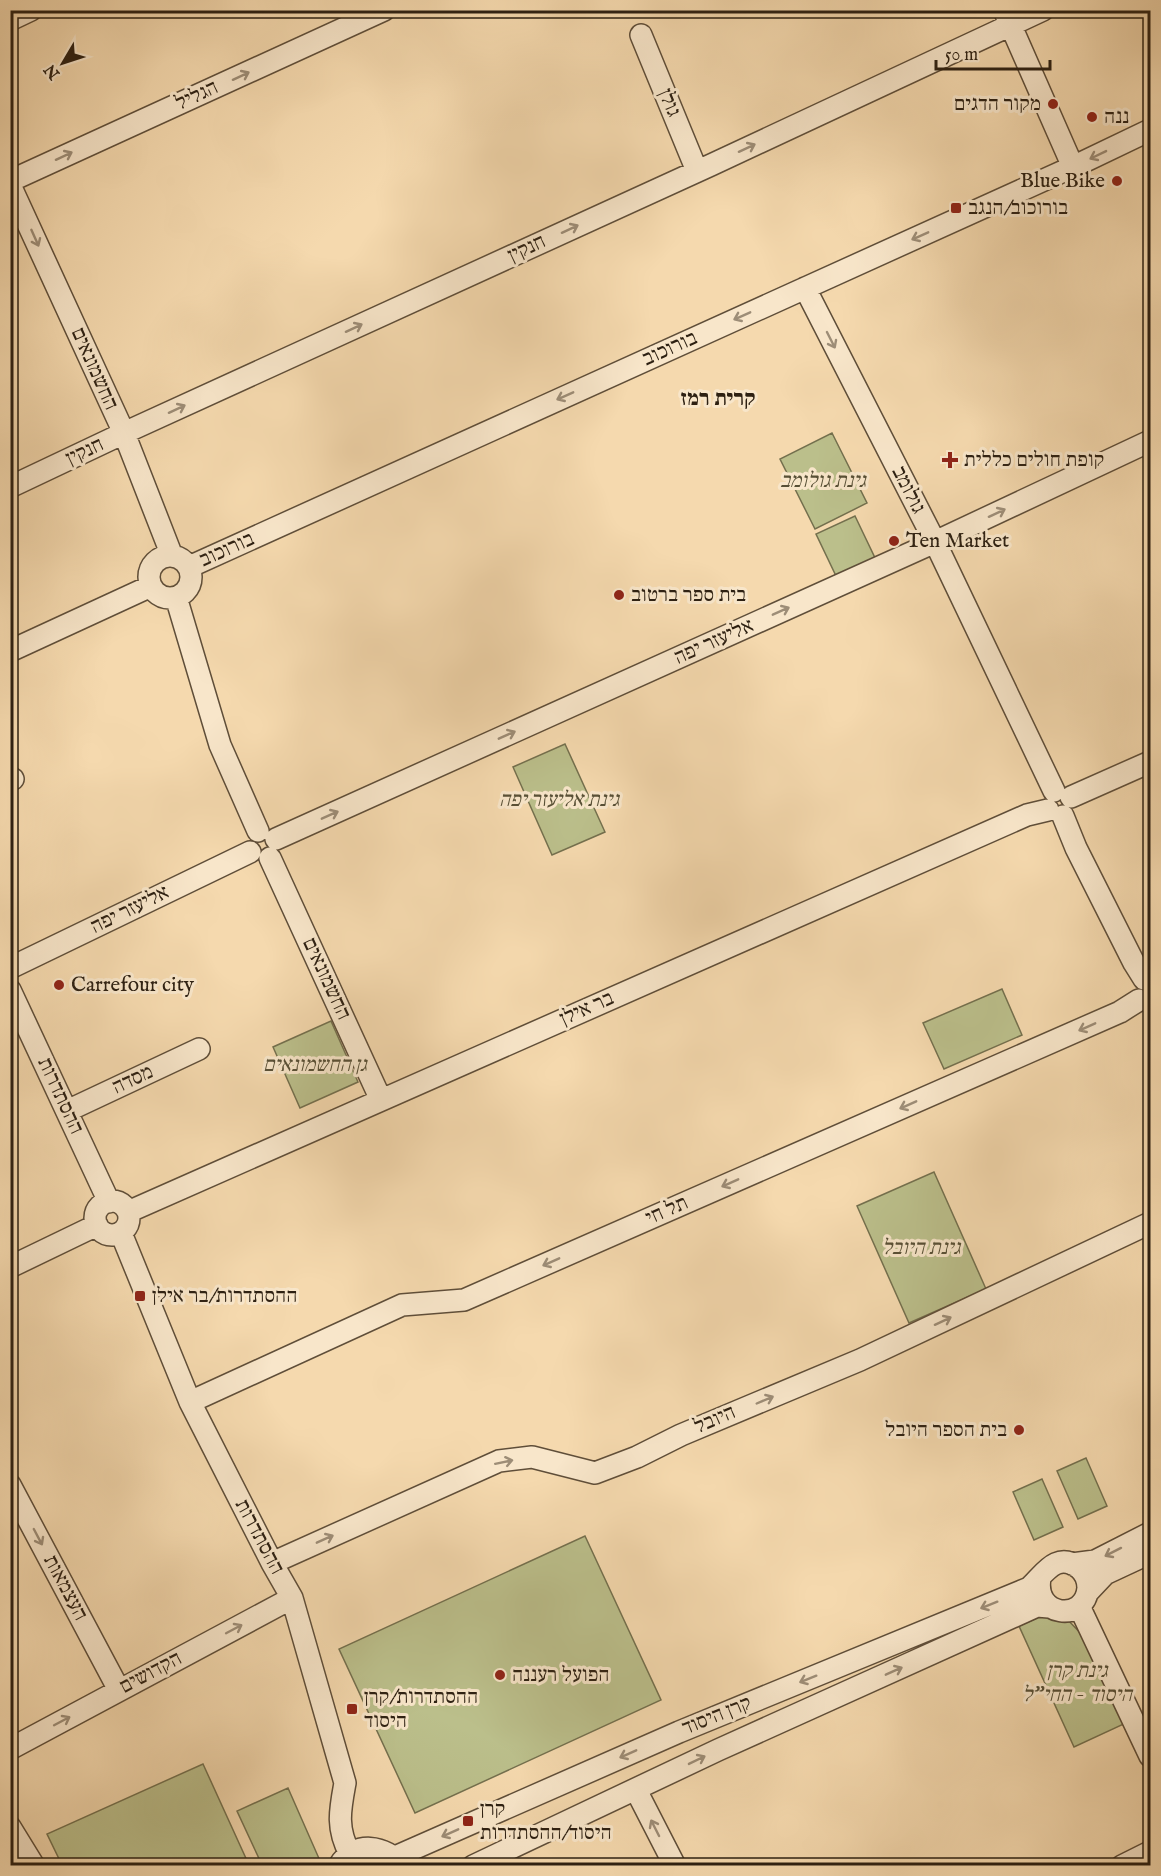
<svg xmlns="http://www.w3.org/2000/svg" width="1161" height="1876" viewBox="0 0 1161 1876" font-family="'IM FELL English','Frank Ruhl Libre',serif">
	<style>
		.green { fill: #bbbf8b; stroke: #74704e; stroke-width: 1.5 }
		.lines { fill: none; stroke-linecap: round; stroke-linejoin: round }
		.minor-casing { stroke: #5f4e39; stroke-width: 24 }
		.minor { stroke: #f8e6ca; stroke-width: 21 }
		.oneway { stroke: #9d8d77 }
		.poi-dot { fill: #8f2418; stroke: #f8e6ca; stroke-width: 2 }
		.labels { text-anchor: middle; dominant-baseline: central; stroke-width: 6; stroke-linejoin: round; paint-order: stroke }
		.street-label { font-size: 21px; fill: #2d2012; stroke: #f8e6ca }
		.poi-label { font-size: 21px; fill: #2d2012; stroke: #f8e6ca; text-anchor: start }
		.park-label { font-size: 21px; font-style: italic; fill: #585036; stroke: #f8e6ca }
		.neighbourhood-label { font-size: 22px; font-weight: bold; fill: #2d2012; stroke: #f8e6ca }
	</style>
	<rect width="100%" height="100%" fill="#f5d9ae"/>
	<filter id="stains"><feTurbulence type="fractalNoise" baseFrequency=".00333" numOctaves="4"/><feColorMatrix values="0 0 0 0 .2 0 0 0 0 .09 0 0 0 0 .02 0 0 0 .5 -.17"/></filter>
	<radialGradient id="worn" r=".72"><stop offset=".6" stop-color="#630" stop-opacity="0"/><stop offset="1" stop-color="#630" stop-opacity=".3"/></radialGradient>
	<path class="green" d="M832,433L867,503L815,529L780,459Z
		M855,516L876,560L837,578L816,534Z
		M565,744L605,832L552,855L513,767Z
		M1002,989L1022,1035L944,1069L923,1023Z
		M331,1021L358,1082L300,1108L273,1047Z
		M934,1172L986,1289L909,1323L857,1206Z
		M1086,1458L1107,1506L1078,1519L1057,1471Z
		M1042,1479L1063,1527L1034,1540L1013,1492Z
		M585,1536L661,1700L415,1813L339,1649Z
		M1039,1617H1065L1090,1643L1126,1723L1074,1747L1019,1626Z
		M203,1764L249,1865H62L47,1834Z
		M288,1788L321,1863L314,1866L262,1865L237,1811Z"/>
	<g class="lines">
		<defs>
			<path id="minor" d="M1004,10L1073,167
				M10,20L31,10
				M641,35L697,171
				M10,181L384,10
				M10,185L124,433L172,556
				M805,288L935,542L1054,791
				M10,487L124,433L711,165L1043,10
				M149 577a21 21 0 1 1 42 0a21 21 0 1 1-42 0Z
				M189,567L1077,165L1150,130
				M176,597L220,745L258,831
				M10,651L151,586
				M10,780L13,779
				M1071,797L1150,762
				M1063,816L1076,848L1134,963L1144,979
				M276,839L935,542L1150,441
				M270,858L381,1100
				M10,968L250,852
				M10,990L109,1202
				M67,1111L199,1049
				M95 1218a17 17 0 1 1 34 0a17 17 0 1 1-34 0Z
				M128,1212L1027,815L1048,810
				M121,1233L190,1402L272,1563L292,1598L345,1783C340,1810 336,1828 350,1854
				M10,1267L97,1225
				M190,1402L402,1305L464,1300L1120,1012L1139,1000
				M10,1485L119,1690
				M272,1563L499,1461L532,1457L595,1473L637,1457L681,1435L860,1360L1150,1223
				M1072,1564L1095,1561L1150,1533
				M1088,1592L1105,1574L1150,1553
				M1079,1606L1150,1756
				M10,1749L292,1598
				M636,1790L675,1866
				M10,1827L34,1866
				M395,1857L679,1732L1029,1588C1043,1576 1056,1550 1079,1568C1085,1573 1088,1580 1088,1588C1085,1623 1033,1617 1040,1578
				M339,1866C354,1840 386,1845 402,1866
				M473,1866L718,1750L1037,1606L1049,1607
				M1122,1866L1150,1852"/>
		</defs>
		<use href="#minor" class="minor-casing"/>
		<use href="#minor" class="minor"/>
	</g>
	<defs><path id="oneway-shaft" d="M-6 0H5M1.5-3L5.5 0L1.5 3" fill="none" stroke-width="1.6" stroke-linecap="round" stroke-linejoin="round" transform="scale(1.5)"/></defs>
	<g class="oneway">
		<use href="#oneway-shaft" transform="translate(241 76) rotate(-25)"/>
		<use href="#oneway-shaft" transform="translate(747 148) rotate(-25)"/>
		<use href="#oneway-shaft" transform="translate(1098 155) rotate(154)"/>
		<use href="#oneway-shaft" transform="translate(64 156) rotate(-25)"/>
		<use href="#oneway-shaft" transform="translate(570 229) rotate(-25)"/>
		<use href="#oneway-shaft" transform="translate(920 236) rotate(156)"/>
		<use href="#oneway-shaft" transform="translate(35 238) rotate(66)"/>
		<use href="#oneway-shaft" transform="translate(742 316) rotate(156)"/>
		<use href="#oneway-shaft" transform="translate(354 328) rotate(-25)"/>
		<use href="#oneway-shaft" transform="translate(831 340) rotate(63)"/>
		<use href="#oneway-shaft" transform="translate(565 396) rotate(156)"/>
		<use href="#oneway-shaft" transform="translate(177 409) rotate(-25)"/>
		<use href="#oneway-shaft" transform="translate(997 513) rotate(-25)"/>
		<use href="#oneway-shaft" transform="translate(781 611) rotate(-24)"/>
		<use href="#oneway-shaft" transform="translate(507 735) rotate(-24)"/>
		<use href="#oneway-shaft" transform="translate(330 815) rotate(-24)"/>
		<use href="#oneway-shaft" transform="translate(1087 1027) rotate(156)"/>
		<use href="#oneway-shaft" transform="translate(908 1105) rotate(156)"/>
		<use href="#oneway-shaft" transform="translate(730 1183) rotate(156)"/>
		<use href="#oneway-shaft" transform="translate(551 1262) rotate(156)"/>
		<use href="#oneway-shaft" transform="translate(943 1321) rotate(-25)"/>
		<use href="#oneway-shaft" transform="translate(765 1400) rotate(-23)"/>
		<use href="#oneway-shaft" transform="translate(504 1462) rotate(-12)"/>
		<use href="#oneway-shaft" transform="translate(38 1537) rotate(62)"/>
		<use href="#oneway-shaft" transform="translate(325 1539) rotate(-24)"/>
		<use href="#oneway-shaft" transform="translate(1113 1552) rotate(153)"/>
		<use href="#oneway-shaft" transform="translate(989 1605) rotate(158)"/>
		<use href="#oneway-shaft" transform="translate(234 1629) rotate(-28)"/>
		<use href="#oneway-shaft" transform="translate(894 1671) rotate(-24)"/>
		<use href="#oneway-shaft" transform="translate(808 1679) rotate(158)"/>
		<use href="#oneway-shaft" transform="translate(62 1721) rotate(-28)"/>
		<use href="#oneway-shaft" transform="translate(628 1754) rotate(156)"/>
		<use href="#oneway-shaft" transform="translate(697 1760) rotate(-26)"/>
		<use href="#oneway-shaft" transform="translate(655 1828) rotate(-117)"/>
		<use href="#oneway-shaft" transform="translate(450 1833) rotate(156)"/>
	</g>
	<g class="poi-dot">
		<circle cx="1053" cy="104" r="6"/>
		<circle cx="1092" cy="117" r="6"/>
		<circle cx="1117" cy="181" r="6"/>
		<rect x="950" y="202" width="12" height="12" rx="3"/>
		<path d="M947 451h6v6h6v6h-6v6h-6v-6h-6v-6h6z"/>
		<circle cx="894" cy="541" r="6"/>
		<circle cx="619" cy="595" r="6"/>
		<circle cx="59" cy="985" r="6"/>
		<rect x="134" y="1290" width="12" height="12" rx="3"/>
		<circle cx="1019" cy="1430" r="6"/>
		<circle cx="500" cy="1675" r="6"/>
		<rect x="346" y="1703" width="12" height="12" rx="3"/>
		<rect x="462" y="1815" width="12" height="12" rx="3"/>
	</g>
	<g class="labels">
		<g class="street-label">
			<text transform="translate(197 96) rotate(-25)">הגליל</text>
			<text transform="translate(669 103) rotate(67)">גולן</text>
			<text transform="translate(527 249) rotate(-25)">חנקין</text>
			<text transform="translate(670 349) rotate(-24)">בורוכוב</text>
			<text transform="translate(94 369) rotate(66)">החשמונאים</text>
			<text transform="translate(85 452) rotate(-25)">חנקין</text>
			<text transform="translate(908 490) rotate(63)">גולומב</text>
			<text transform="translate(227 550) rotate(-24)">בורוכוב</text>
			<text transform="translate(714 642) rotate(-24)">אליעזר יפה</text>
			<text transform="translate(130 910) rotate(-26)">אליעזר יפה</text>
			<text transform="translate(326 979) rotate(65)">החשמונאים</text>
			<text transform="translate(587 1009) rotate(-24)">בר אילן</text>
			<text transform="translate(133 1080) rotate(-25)">מסדה</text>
			<text transform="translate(60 1096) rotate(65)">ההסתדרות</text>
			<text transform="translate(667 1211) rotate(-24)">תל חי</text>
			<text transform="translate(715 1420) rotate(-23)">היובל</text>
			<text transform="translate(259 1537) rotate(62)">ההסתדרות</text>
			<text transform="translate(65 1588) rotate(62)">העצמאות</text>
			<text transform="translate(151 1673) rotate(-28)">הקדושים</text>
			<text transform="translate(717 1716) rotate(-22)">קרן היסוד</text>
		</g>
		<g class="poi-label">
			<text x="1041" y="104" text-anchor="end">מקור הדגים</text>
			<text x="1104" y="117">ננה</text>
			<text x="1105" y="181" text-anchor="end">Blue Bike</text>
			<text x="968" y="208">בורוכוב/הנגב</text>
			<text x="964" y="460">קופת חולים כללית</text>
			<text x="906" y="541">Ten Market</text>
			<text x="631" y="595">בית ספר ברטוב</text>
			<text x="71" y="985">Carrefour city</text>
			<text x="152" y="1296">ההסתדרות/בר אילן</text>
			<text x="1007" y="1430" text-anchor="end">בית הספר היובל</text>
			<text x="512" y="1675">הפועל רעננה</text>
			<text x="364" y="1697">ההסתדרות/קרן<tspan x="364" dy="24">היסוד</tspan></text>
			<text x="480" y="1809">קרן<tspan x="480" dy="24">היסוד/ההסתדרות</tspan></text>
		</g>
		<g class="park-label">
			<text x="823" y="481">גינת גולומב</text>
			<text x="559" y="800">גינת אליעזר יפה</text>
			<text x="315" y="1065">גן החשמונאים</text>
			<text x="921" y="1248">גינת היובל</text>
			<text x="1077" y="1671">גינת קרן<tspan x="1077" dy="24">היסוד - החי"ל</tspan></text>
		</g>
		<g class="neighbourhood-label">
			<text x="718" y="399">קרית רמז</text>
		</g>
	</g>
	<rect width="1161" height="1876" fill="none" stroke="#f5d9ae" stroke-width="36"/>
	<rect x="12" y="12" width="1137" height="1852" fill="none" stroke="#2d2012" stroke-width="3"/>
	<rect x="18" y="18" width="1125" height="1840" fill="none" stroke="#2d2012" stroke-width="1.5"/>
	<g transform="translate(63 63) rotate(231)" stroke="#f8e6ca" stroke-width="4.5" paint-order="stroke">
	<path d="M0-4.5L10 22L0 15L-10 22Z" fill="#2d2012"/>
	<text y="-9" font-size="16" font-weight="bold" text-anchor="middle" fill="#2d2012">N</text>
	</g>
	<path d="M936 60v9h114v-9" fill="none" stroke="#2d2012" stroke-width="3"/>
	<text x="945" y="60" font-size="18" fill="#2d2012" stroke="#f8e6ca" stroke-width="4.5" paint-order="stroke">50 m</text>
	<rect width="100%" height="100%" filter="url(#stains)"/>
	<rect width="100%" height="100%" fill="url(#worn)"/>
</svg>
